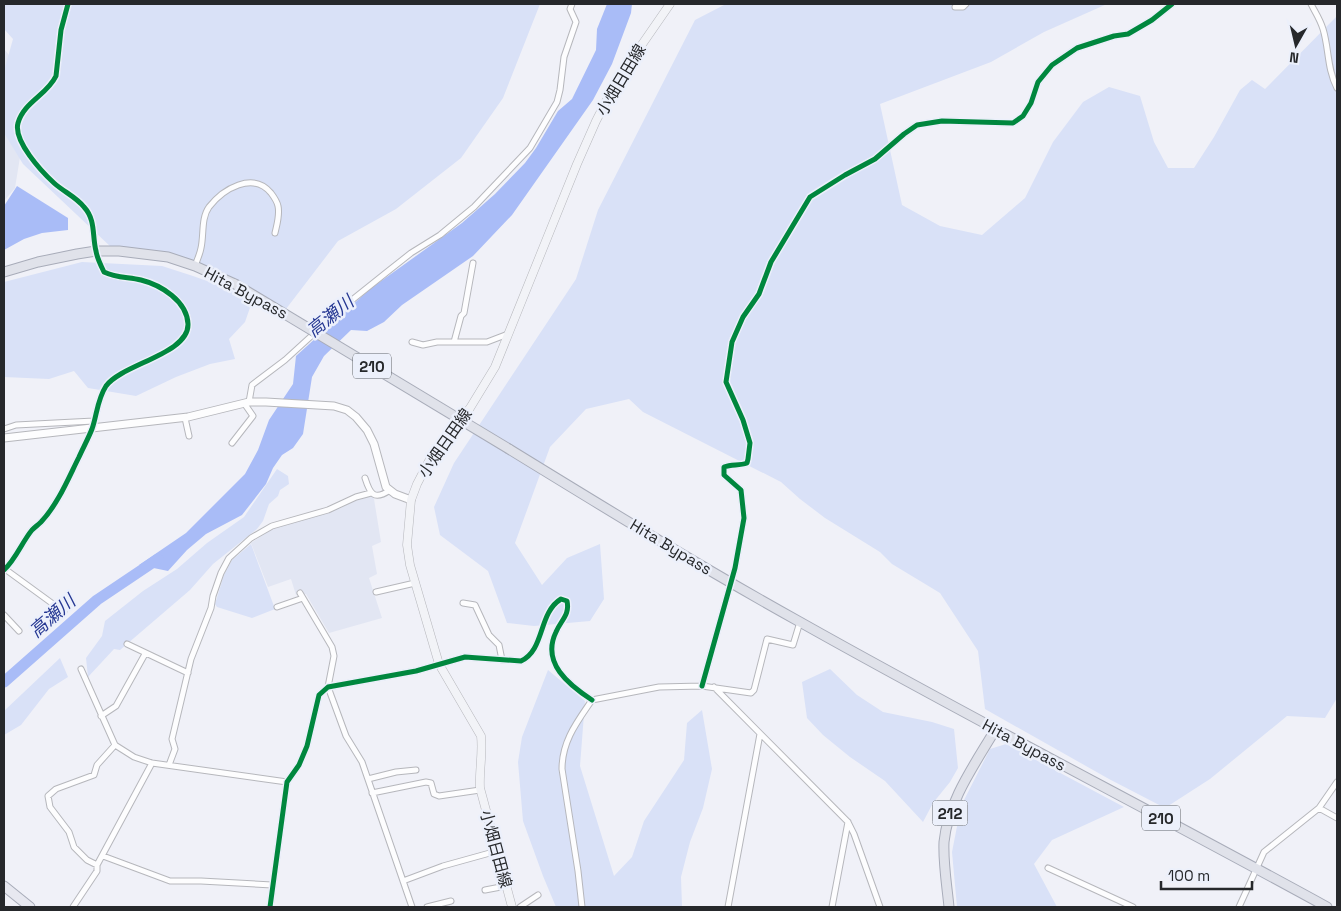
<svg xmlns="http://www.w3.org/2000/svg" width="1341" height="911" viewBox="0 0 1341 911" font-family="'Space Grotesk','Noto Sans JP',sans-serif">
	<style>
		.built { fill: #e2e6f3 }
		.green { fill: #d9e1f7 }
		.water { fill: #a9bcf7 }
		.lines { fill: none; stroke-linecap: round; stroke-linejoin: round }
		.river { stroke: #a9bcf7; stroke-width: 11 }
		.minor-casing { stroke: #b6b7bc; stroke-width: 7 }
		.tertiary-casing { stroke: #b6b7bc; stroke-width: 9 }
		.secondary-casing { stroke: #b6b7bc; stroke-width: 9 }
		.primary-casing { stroke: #a8acb9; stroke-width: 11 }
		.trunk-casing { stroke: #a8acb9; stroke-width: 11 }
		.minor { stroke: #fdfdfe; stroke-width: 5 }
		.tertiary { stroke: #fdfdfe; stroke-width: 7 }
		.secondary { stroke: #f2f3f7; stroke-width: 8 }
		.primary { stroke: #e7e8f0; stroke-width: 9 }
		.trunk { stroke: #e0e2ea; stroke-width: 9 }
		.trunk-bridge-casing { stroke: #a8acb9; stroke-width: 11; stroke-linecap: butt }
		.trunk-bridge { stroke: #e0e2ea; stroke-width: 9 }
		.cycleway-casing { stroke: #ecf0fb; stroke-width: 8 }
		.cycleway { stroke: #00873e; stroke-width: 5 }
		.labels { text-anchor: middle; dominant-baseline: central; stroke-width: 5; stroke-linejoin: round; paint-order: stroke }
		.shield { fill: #ecf0fb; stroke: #616469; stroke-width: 1 }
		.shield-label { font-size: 15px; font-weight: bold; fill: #26282b }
		.street-label { font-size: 16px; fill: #26282b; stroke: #ecf0fb }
		.water-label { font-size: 18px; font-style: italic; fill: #253792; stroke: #ecf0fb }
	</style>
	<rect width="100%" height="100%" fill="#f0f1f8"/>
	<path class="built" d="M4,49L32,83L15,188L4,201Z
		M372,496L374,499L381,542L372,546L377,574L369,578L382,618L329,633L306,594L296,595L291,579L268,587L251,543L272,529L341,508L357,499Z"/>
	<path class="green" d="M4,4H540L503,98L461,158L396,209L338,241L286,309L214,269L172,254L112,248L23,164L4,133V71L13,39L4,29Z
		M726,4H1107L1044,32L991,62L880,104L902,205L940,226L982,235L1025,198L1053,142L1083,102L1109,87L1140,96L1154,142L1168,168H1194L1214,137L1240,90L1252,80L1265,89L1337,16V698L1325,718L1287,716L1210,779L1165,808L1109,779L985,709L978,651L940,593L892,564L880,552L825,518L800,499L781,482L643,412L629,399L586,409L550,447L515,543L542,585L567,558L600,544L604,599L590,621L534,626L507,623L488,571L440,535L434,507L454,463L576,279L598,210L695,20Z
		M82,262L162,266L193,276L227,288L252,302L245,322L229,339L235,359L210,364L176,377L136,396L88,388L74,371L49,379L4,377V282Z
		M277,469L288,476L289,484L280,490L278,496L269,504L263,521L257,529L213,564L190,590L120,650L114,649L88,677L86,658L102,636L105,621L143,591L177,569L207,543L244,517Z
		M251,544L275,609L252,618L217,607L215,604L224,575L232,560Z
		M60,658L68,677L49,689L21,725L4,735V711Z
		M830,669L857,695L883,712L932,722L954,729L958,768L950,782L933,803L923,822L885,781L850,757L823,735L807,718L802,682Z
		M548,670L585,701L580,766L614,876L632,857L644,821L684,760L687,723L702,710L712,769L703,808L690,842L681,877L682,907H556L543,876L523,821L518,762L522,737Z
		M1006,744L1124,807L1052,840L1034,864L1057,907H957L952,852L961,806L990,749Z"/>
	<path class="water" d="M607,4H632L631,13L612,64L593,100L512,215L473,256L402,305L384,322L367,331L351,330L324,356L312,377L303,434L293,448L282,455L273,468L266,484L242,515L206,534L187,550L168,571L139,565L186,533L245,474L258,450L269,420L293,384L296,356L370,289L462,223L495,194L525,163L536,148L558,111L572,99L596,50L597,29Z
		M17,186L68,218V230L42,233L24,239L4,250V206Z"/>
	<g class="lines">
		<path class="river" d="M4,682L97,600L158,559"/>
		<defs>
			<path id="minor" d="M1311,4C1315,12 1320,19 1323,29C1329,48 1327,69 1337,88
				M955,7H963L966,4
				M195,266C197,260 200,254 201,248C204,235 201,218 209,207C223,189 253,171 271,193C274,197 277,201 278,206C280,215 277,224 275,233
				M412,342L423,345L437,342H487L508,334
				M454,342L461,316L464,313L473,263
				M249,402L252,385L285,360L342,308L387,272L411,253L440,235L474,207L530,148L557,102L560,90L564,57L576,22L570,9L572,4
				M185,418L189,436
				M4,429L16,425L94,421
				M232,443L253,416L244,403
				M365,478C370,494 374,501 390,490
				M5,569L64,612
				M4,570C16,559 22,542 32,530C35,527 38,525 41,522C58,504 68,479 79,457C83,448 88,439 92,429C97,415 97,400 106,386C122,364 189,354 188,324C187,301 161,285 141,280C129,277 116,278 104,272C101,266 97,258 96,251C92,236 96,220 84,207C76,197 64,192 54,183C42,172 13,141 18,123C24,102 47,95 56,76L61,30L68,4
				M376,592L415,583
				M300,593L332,647L334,656L328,687L346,736L362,762L412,907
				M463,603L475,605L489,635L499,645L502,660
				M277,607L303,598
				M4,615L19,631
				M127,644L188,673
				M81,669L115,745L134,757L152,763L287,782
				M702,686L735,568L744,518L741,490L724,475V467C732,464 739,466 747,463L748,459L750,443L743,420L726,382L732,342L743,317L759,294L771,262L810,197L845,175L875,159L904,134L917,125L942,121L1013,123L1023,116L1031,103L1038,82L1052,65L1077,48L1114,36L1128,34L1152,20L1172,4
				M714,687L848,822L854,834L880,907
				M101,716L116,706L145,654
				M169,765L175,749L172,739L191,659L211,608L213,596L221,573L229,558L251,538L272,526L328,510L356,497L371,493
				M368,779L396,772L416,770
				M372,793L426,782L431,783L434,794L439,796L480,790
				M1319,808L1337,818
				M103,856L170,881H201L272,885
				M97,865L87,860L74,847L69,832L50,807L48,796L56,789L94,775L97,765L115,745
				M1048,868L1133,907
				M403,881L443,866L497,851
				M485,890L506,886
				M73,907L97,871V865L152,763
				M270,907L287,782L299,765L307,746L319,695L328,687L416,671L465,657L521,661C545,650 538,613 561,599L567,601C570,615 561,620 556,632C541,663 569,685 592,700
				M427,907L451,901
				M520,907L538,895
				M582,907L578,871L562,769C562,741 577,722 592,700L659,687L702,686L751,693L754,690L767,639L793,645L800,622
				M728,907L760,734
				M832,907L848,822
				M1239,907L1264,852L1319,808L1337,782"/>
			<path id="tertiary" d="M4,438L188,417L249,402H266L334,406L347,410L356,417L367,430L374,444L386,487L395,494L411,500"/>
			<path id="secondary" d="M512,907L480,788C479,770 483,754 481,736L439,664L410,565L407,545L411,500L417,484L430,459L470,408L495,367L577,164L596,121L616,82L670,4"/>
			<path id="primary" d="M4,886L30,907"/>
			<path id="trunk" d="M4,272L38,262L77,254L96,251H119L168,257L195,266L235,284
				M509,449C605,508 701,567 800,622C974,720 1152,811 1327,907
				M949,907C947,886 943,863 944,842C948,801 975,764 995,730"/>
		</defs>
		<use href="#minor" class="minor-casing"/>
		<use href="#tertiary" class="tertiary-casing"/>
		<use href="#secondary" class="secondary-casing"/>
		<use href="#primary" class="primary-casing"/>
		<use href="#trunk" class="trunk-casing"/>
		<use href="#minor" class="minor"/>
		<use href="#tertiary" class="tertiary"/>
		<use href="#secondary" class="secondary"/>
		<use href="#primary" class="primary"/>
		<use href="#trunk" class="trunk"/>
		<defs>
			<path id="trunk-bridge" d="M235,284L509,449"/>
		</defs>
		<use href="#trunk-bridge" class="trunk-bridge-casing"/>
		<use href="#trunk-bridge" class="trunk-bridge"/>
		<defs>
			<path id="cycleway" d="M4,570C16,559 22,542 32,530C35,527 38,525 41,522C58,504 68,479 79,457C83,448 88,439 92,429C97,415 97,400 106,386C122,364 189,354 188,324C187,301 161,285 141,280C129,277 116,278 104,272C101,266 97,258 96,251C92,236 96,220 84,207C76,197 64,192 54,183C42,172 13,141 18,123C24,102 47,95 56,76L61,30L68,4
				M702,686L735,568L744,518L741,490L724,475V467C732,464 739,466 747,463L748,459L750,443L743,420L726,382L732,342L743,317L759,294L771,262L810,197L845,175L875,159L904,134L917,125L942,121L1013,123L1023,116L1031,103L1038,82L1052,65L1077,48L1114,36L1128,34L1152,20L1172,4
				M270,907L287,782L299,765L307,746L319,695L328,687L416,671L465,657L521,661C545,650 538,613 561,599L567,601C570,615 561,620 556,632C541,663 569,685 592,700"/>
		</defs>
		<use href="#cycleway" class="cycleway-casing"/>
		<use href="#cycleway" class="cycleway"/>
	</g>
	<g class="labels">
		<g class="shield">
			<rect x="353" y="353.5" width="38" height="25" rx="4"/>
			<rect x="932.5" y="800.5" width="35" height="25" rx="4"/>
			<rect x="1142" y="805.5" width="38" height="25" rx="4"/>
		</g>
		<g class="shield-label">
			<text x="372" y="366">210</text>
			<text x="950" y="813">212</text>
			<text x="1161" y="818">210</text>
		</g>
		<g class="street-label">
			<text transform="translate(621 80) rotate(-59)">小畑日田線</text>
			<text transform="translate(246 293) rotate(28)">Hita Bypass</text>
			<text transform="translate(445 443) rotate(-55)">小畑日田線</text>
			<text transform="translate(671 547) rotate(31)">Hita Bypass</text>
			<text transform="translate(1024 745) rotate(28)">Hita Bypass</text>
			<text transform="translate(496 849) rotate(75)">小畑日田線</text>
		</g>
		<g class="water-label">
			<text transform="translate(330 316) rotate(-39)">高瀬川</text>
			<text transform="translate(52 616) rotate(-41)">高瀬川</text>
		</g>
	</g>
	<rect width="1341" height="911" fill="none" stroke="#26282b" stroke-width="10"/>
	<g transform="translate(1296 45) rotate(188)" stroke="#ecf0fb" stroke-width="4" paint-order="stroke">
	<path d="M0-4L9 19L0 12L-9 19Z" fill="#26282b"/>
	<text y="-8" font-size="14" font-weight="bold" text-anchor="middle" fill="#26282b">N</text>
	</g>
	<path d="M1161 881v8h91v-8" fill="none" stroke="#26282b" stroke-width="2.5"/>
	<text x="1168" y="881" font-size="15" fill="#26282b" stroke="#ecf0fb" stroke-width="4" paint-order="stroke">100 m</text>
</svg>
